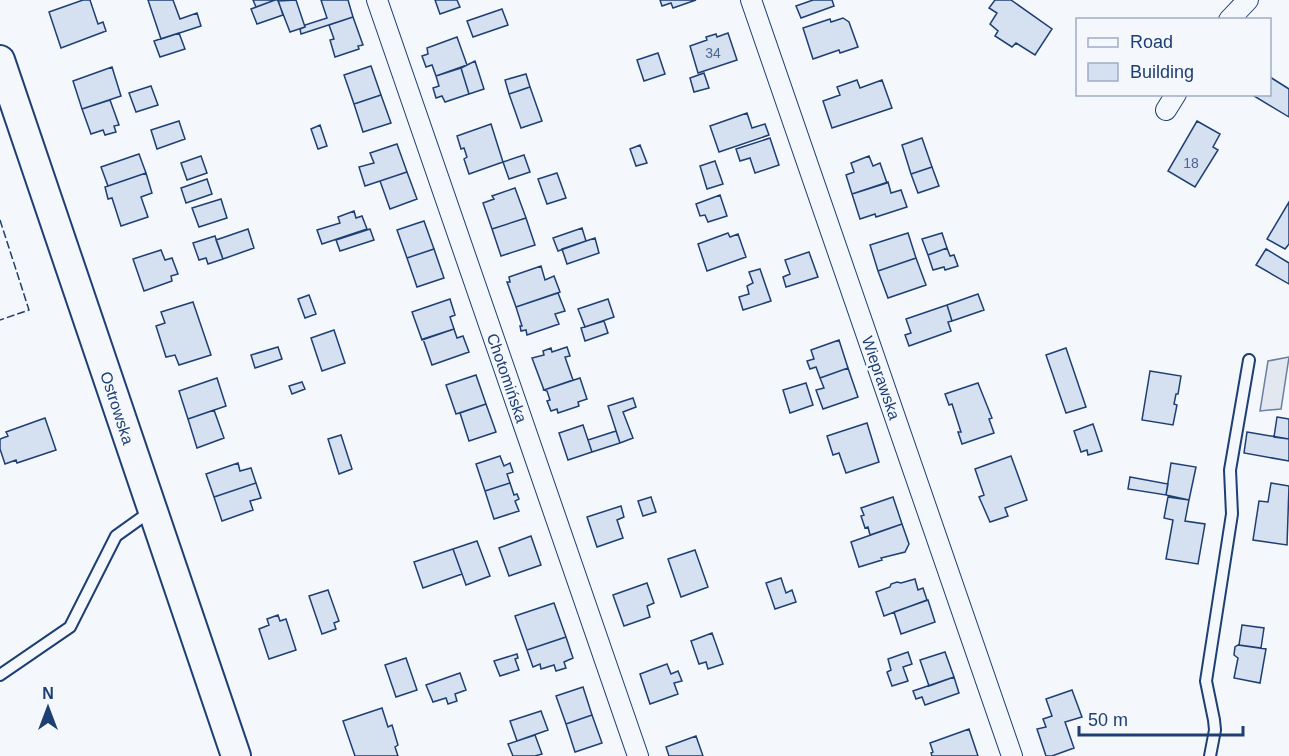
<svg xmlns="http://www.w3.org/2000/svg" width="1289" height="756" viewBox="0 0 1289 756" font-family="Helvetica,sans-serif">
	<style>
		.parking { fill: #e3e8f0; stroke: #687fa3; stroke-width: 1.5 }
		.building { fill: #d5e0f0; stroke: #1d3f73; stroke-width: 1.5 }
		.lines { fill: none; stroke-linecap: round; stroke-linejoin: round }
		.lane-casing { stroke: #1d3f73; stroke-width: 14 }
		.street-casing { stroke: #1d3f73; stroke-width: 22 }
		.secondary-casing { stroke: #1d3f73; stroke-width: 32 }
		.lane { stroke: #f4f7fb; stroke-width: 10 }
		.street { stroke: #f4f7fb; stroke-width: 20 }
		.secondary { stroke: #f4f7fb; stroke-width: 28 }
		.fence { stroke: #1d3f73; stroke-width: 1.5; stroke-dasharray: 8 3; stroke-linecap: butt }
		.labels { text-anchor: middle; dominant-baseline: central; stroke-width: 4.5; stroke-linejoin: round; paint-order: stroke }
		.number-label { font-size: 14px; fill: #4b6792 }
		.street-label { font-size: 16px; fill: #1d3f73; stroke: #f4f7fb }
	</style>
	<rect width="100%" height="100%" fill="#f4f7fb"/>
	<path class="parking" d="M1289,357L1281,409L1260,411L1268,361Z"/>
	<path class="building" d="M83,0H90L98,24L103,22L106,31L61,48L49,12Z
		M148,0H173L180,19L197,13L201,26L161,39Z
		M253,0H275L256,7Z
		M275,0H278L283,15L257,24L251,9Z
		M296,0L305,27L290,32L278,1Z
		M321,0H348L353,17L301,34L300,29L305,27V25L327,18Z
		M435,0H457L460,7L440,14Z
		M660,0H696L673,8L671,3L662,6Z
		M813,0H832L834,6L801,18L796,6Z
		M995,0H1011L1052,29L1035,55L1016,43L1012,47L995,36L998,31L990,24L997,13L989,8Z
		M502,9L508,25L473,37L467,21Z
		M353,17L363,45L358,46L359,49L335,57L330,40L334,39L329,25Z
		M830,19L831,22L843,18L849,22L858,47L840,53L839,50L813,59L803,28Z
		M179,33L185,49L160,57L154,41Z
		M728,33L737,60L698,73L690,46L707,40L706,37L716,34L717,37Z
		M457,37L467,65L436,76L432,65L426,67L422,56L428,54L427,48Z
		M658,53L665,74L644,81L637,60Z
		M475,61L484,89L469,94L461,68Z
		M371,66L381,95L354,104L344,75Z
		M112,67L121,96L82,109L73,81Z
		M461,68L469,94L445,102L442,96L436,98L433,88L439,86L436,76Z
		M704,73L709,88L694,92L690,78Z
		M526,74L530,87L509,94L505,80Z
		M1270,77L1289,89V117L1254,96L1255,94H1270Z
		M857,80L860,88L882,80L892,108L832,128L823,101L840,95L837,87Z
		M151,86L158,105L136,112L129,93Z
		M530,87L542,121L521,128L509,94Z
		M381,95L391,123L363,132L354,104Z
		M110,100L119,125L114,126L116,132L105,135L103,130L91,134L82,109Z
		M747,113L752,128L765,124L769,135L719,152L710,126Z
		M179,121L185,139L157,149L151,130Z
		M1197,121L1220,134L1213,147L1218,150L1195,187L1168,171Z
		M491,124L503,162L469,174L464,159L467,157L464,148L461,149L457,136Z
		M320,125L327,146L318,149L311,129Z
		M770,138L779,165L755,173L750,158L740,161L736,149Z
		M922,138L932,167L911,174L902,145Z
		M397,144L407,172L365,186L359,167L374,163L370,153Z
		M640,145L647,163L636,166L630,149Z
		M139,154L146,173L108,186L101,167Z
		M524,155L530,172L509,179L503,162Z
		M201,156L207,173L187,180L181,163Z
		M869,156L873,166L880,163L887,183L852,194L846,175L854,172L851,163Z
		M715,161L723,184L707,189L700,166Z
		M932,167L939,186L918,193L911,174Z
		M407,172L417,199L390,209L380,181Z
		M146,173L152,193L141,197L148,217L121,226L112,198L108,199L105,187Z
		M557,173L566,198L547,204L538,179Z
		M207,179L212,194L186,203L181,188Z
		M888,182L891,193L901,190L907,207L876,217L875,214L860,219L852,194Z
		M515,188L526,218L492,229L483,203L494,199L492,196Z
		M720,195L727,216L708,222L705,215L700,216L696,204Z
		M221,199L227,218L199,227L192,208Z
		M1289,202V244L1285,249L1267,239Z
		M354,211L356,218L362,216L367,229L322,244L317,230L340,223L338,217Z
		M526,218L535,245L501,256L492,229Z
		M424,221L434,249L407,258L397,230Z
		M582,228L586,241L558,251L553,238Z
		M248,229L254,248L223,259L216,240Z
		M370,229L374,240L340,251L336,240Z
		M728,233L730,237L738,234L746,257L707,271L698,244Z
		M908,233L916,258L878,271L870,245Z
		M942,233L947,248L928,255L922,239Z
		M215,236L223,259L208,264L206,258L199,260L193,243Z
		M595,238L599,253L567,264L562,249Z
		M947,248L950,256L954,255L958,266L945,270L944,267L933,270L928,255Z
		M434,249L444,278L417,287L407,258Z
		M1266,249L1289,263V284L1256,265Z
		M161,250L165,260L172,258L178,274L171,276L172,281L144,291L133,259Z
		M809,252L818,277L786,287L783,277L790,274L785,260Z
		M916,258L926,285L888,298L878,271Z
		M541,266L545,280L554,276L560,292L516,307L507,282H510L509,277Z
		M760,269L771,301L743,310L739,297L749,294L747,286L753,283L749,272Z
		M558,293L565,311L555,314L559,324L527,335L526,330L521,331L520,326H522L516,307Z
		M978,294L984,310L952,321L947,305Z
		M309,295L316,314L305,318L298,299Z
		M450,299L455,315L450,317L454,329L422,340L412,312Z
		M608,299L614,317L585,327L578,309Z
		M193,302L211,355L179,365L175,355L166,357L156,326L165,323L161,312Z
		M947,305L952,321L948,322L951,331L909,346L905,335L911,333L906,319Z
		M604,321L608,333L585,341L581,328Z
		M454,329L457,338L463,336L469,352L432,365L423,339Z
		M334,330L345,363L322,371L311,338Z
		M839,340L848,368L820,378L816,367L810,369L807,361L814,359L811,350Z
		M278,347L282,359L255,368L251,355Z
		M567,347L570,356L565,357L573,380L544,390L532,358L544,355L543,351L551,348L552,352Z
		M1066,348L1086,407L1066,413L1046,355Z
		M848,368L858,397L823,409L816,390L824,388L820,378Z
		M1150,371L1181,376L1178,394H1176L1174,404L1177,405L1173,425L1142,420Z
		M476,375L486,404L456,414L446,385Z
		M217,378L226,406L188,419L179,391Z
		M580,378L587,399L578,402L579,406L558,413L557,409L551,411L547,401L550,400L547,391L544,390Z
		M302,382L305,389L292,394L289,386Z
		M806,383L813,405L790,413L783,390Z
		M978,383L992,418L989,419L994,433L962,444L958,432H961L952,404L949,405L945,394Z
		M633,398L636,407L623,412L633,438L620,443L608,406Z
		M486,404L496,432L469,441L460,413Z
		M214,410L224,438L197,448L188,419Z
		M1277,417L1289,419V439L1274,437Z
		M45,418L56,450L17,463L16,460L5,464L0,449V439L8,436L6,432Z
		M867,423L879,462L846,473L839,453L833,455L827,436Z
		M1093,424L1102,451L1088,455L1087,450L1081,452L1074,431Z
		M583,425L592,452L568,460L559,433Z
		M616,431L620,443L592,452L588,440Z
		M1247,432L1289,439V461L1244,453Z
		M341,435L352,469L339,474L328,439Z
		M500,456L504,466L510,463L513,472L507,474L510,483L485,491L476,464Z
		M1011,456L1027,500L1005,508L1008,516L990,522L979,497L984,495L975,469Z
		M238,463L240,471L251,468L256,483L214,497L206,474Z
		M1171,463L1196,467L1189,500L1166,495Z
		M1130,477L1168,484L1166,495L1128,489Z
		M256,483L261,498L250,501L253,510L222,521L214,497Z
		M510,483L514,495L517,494L519,499L515,501L519,511L494,519L485,491Z
		M1271,483L1289,486L1287,545L1253,540L1259,501L1268,502Z
		M651,497L656,512L643,516L638,501Z
		M893,497L902,524L870,535L868,527L865,528L861,516L864,515L861,508Z
		M1168,497L1189,500L1185,521L1205,524L1198,564L1166,559L1173,520L1164,518Z
		M621,506L624,517L617,520L623,538L597,547L587,517Z
		M902,524L909,544L905,552L881,558L882,560L859,567L851,542Z
		M531,536L541,565L509,576L499,548Z
		M477,541L490,576L466,585L453,549Z
		M453,549L462,574L423,588L414,562Z
		M695,550L708,587L681,597L668,559Z
		M781,578L786,593L792,590L796,602L775,609L766,583Z
		M915,579L918,590L923,588L927,600L884,616L876,592L890,587L891,584L897,582L901,583Z
		M647,583L654,603L647,606L650,617L624,626L613,595Z
		M328,590L339,621L334,623L336,629L322,634L309,596Z
		M928,600L935,622L901,634L894,612Z
		M554,603L566,637L527,650L515,616Z
		M278,615L280,621L286,619L296,650L269,659L259,629L269,625L267,619Z
		M1242,625L1264,628L1261,648L1239,645Z
		M712,633L723,664L708,669L706,662L699,664L691,641Z
		M566,637L573,658L564,662L566,668L556,671L554,665L541,669L540,664L533,667L527,650Z
		M1238,645L1266,649L1260,683L1234,678L1238,658L1234,655L1235,647Z
		M908,652L912,664L903,667L908,681L892,686L887,672L891,670L888,659Z
		M945,652L954,677L929,686L920,660Z
		M517,654L518,658L515,659L519,670L500,676L494,661Z
		M406,658L417,690L396,697L385,665Z
		M667,664L671,674L678,671L682,681L674,683L678,694L650,704L640,674Z
		M460,673L466,690L455,694L457,701L448,704L446,698L433,702L426,685Z
		M954,677L959,693L925,705L922,697L916,699L913,691Z
		M583,687L592,715L566,724L556,696Z
		M1072,690L1082,717L1065,722L1074,748L1052,756H1046L1037,729L1046,727L1043,719L1052,716L1046,699Z
		M382,708L388,727L392,725L398,745L395,747L398,756H355L343,721Z
		M541,711L548,730L517,741L510,721Z
		M592,715L602,743L575,752L566,724Z
		M969,729L978,756H932L931,753L933,752L930,743Z
		M535,735L542,754L535,756H513L508,744Z
		M696,736L703,756H669L666,747Z"/>
	<g class="lines">
		<defs>
			<path id="lane" d="M0,675L70,627L116,536L151,511
				M1210,756L1215,730L1214,720L1206,681L1232,514L1230,470L1249,360"/>
			<path id="street" d="M377,0L638,756
				M751,0L1012,756
				M1229,20L1248,0
				M1166,110L1176,94"/>
			<path id="secondary" d="M0,60L236,756"/>
		</defs>
		<use href="#lane" class="lane-casing"/>
		<use href="#street" class="street-casing"/>
		<use href="#secondary" class="secondary-casing"/>
		<use href="#lane" class="lane"/>
		<use href="#street" class="street"/>
		<use href="#secondary" class="secondary"/>
		<path class="fence" d="M0,220L29,310L0,320"/>
	</g>
	<g class="labels">
		<g class="number-label">
			<text x="713" y="53">34</text>
			<text x="1191" y="163">18</text>
		</g>
		<g class="street-label">
			<text transform="translate(507 378) rotate(71)">Chotomińska</text>
			<text transform="translate(881 378) rotate(71)">Wieprawska</text>
			<text transform="translate(117 408) rotate(72)">Ostrowska</text>
		</g>
	</g>
	<rect x="1076" y="18" width="195" height="78" fill="#f4f7fb" stroke="#9eadc5" stroke-width="1.5"/>
	<rect x="1088" y="38" width="30" height="9" fill="#f4f7fb" stroke="#9eadc5" stroke-width="1.5"/>
	<text x="1130" y="48" font-size="18" fill="#1d3f73">Road</text>
	<rect x="1088" y="63" width="30" height="18" fill="#d5e0f0" stroke="#9eadc5" stroke-width="1.5"/>
	<text x="1130" y="78" font-size="18" fill="#1d3f73">Building</text>
	<g transform="translate(48 708)" stroke="#f4f7fb" stroke-width="4.5" paint-order="stroke">
	<path d="M0-4.5L10 22L0 15L-10 22Z" fill="#1d3f73"/>
	<text y="-9" font-size="16" font-weight="bold" text-anchor="middle" fill="#1d3f73">N</text>
	</g>
	<path d="M1079 726v9h164v-9" fill="none" stroke="#1d3f73" stroke-width="3"/>
	<text x="1088" y="726" font-size="18" fill="#1d3f73" stroke="#f4f7fb" stroke-width="4.5" paint-order="stroke">50 m</text>
</svg>
